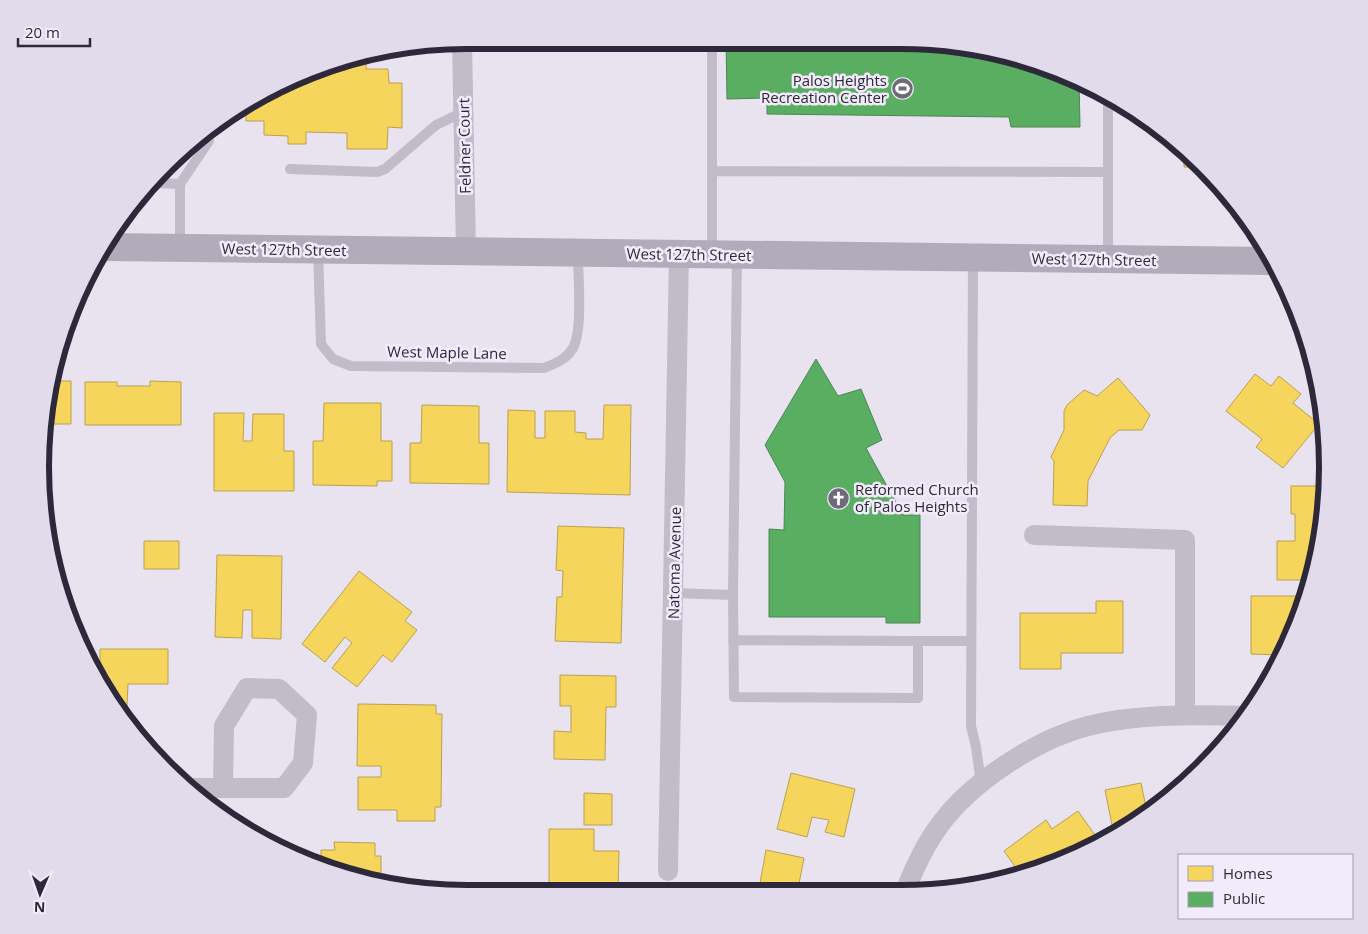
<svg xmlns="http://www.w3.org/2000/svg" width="1368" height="934" viewBox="0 0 1368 934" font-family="'Open Sans',sans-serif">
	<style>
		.homes { fill: #f6d55c; stroke: #baa152 }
		.public { fill: #5aae61; stroke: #4c8655 }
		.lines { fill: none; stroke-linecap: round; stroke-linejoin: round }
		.lane { stroke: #c0bcc8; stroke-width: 10 }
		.street { stroke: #c0bcc8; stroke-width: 20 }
		.secondary { stroke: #b0acb9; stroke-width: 28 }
		.labels { text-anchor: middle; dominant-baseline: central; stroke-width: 5; stroke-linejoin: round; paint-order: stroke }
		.poi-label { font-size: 15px; fill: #2d293a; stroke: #f2ebfb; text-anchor: end }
		.street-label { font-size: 15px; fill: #2d293a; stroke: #f2ebfb }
		.rim { fill: none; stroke: #2d293a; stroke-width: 6 }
	</style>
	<rect width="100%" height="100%" fill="#e8e3ef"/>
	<path class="homes" d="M346,60H366V69H388L389,83H402V128L388,127L387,149H347V133L306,132V144H288V136L264,135V121H246V104L316,70H346Z
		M1184,151L1203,165L1205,167H1184Z
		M1255,374L1271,386L1279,376L1301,394L1293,403L1319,424L1283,468L1256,447L1262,439L1226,411Z
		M1118,378L1150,415L1142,430H1119L1110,438L1088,481L1087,506L1053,505L1054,461L1051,457L1064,430V411L1067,405L1084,390L1097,396Z
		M54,381H71V424H44Z
		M150,381L181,382V425H85V382H117V386H150Z
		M324,403H381V441H392V481H377V486L313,485V441H323Z
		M422,405L479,406V443H489V484L410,483V443H421Z
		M604,405H631L630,495L507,492L508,410L535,411V438H545V411H575V432L586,433V439H603Z
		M214,413H244L243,441H252L253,414H284V451H294V491H214Z
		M1291,486H1326L1320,550L1311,580H1277V541H1295V514H1291Z
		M558,526L624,528L621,643L555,641L557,597H562L563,571L556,570Z
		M144,541H179V569H144Z
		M217,555L282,556L281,639L252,638V610H243L242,638L215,637Z
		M359,571L412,612L405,621L417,630L392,662L383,655L357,687L332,668L352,643L345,637L325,662L302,644Z
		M1251,596H1306L1296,630L1292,638L1282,637V655L1251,654Z
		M1096,601H1123V653H1061V669H1020V613H1096Z
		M100,649H168V684H128L127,706H117L100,684Z
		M560,675L616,676V707H606L605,760L554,759V731L571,732V706H560Z
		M358,704L436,705V714H442L441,807H435V821H397V810H358V777H381V766H357Z
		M791,773L855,789L844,837L825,832L829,820L812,817L807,837L777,829Z
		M1141,783L1146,807L1161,803L1138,822L1114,835L1105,790Z
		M584,793L612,794V825H584Z
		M1078,811L1097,838L1065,861L1042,868L1038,863L1021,875L1004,851L1046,820L1052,829Z
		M549,829H594V851H619L618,893H549Z
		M334,842L375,843V856H381V884L321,865V850H335Z
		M766,850L804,858L797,894H758Z
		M988,876L996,882L981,886Z"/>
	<path class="public" d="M726,40H858V44L931,43L984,48L1079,80L1080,127H1011L1009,117L767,114V98L727,99Z
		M816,359L838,396L861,389L882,440L866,448L903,515H920V623H886V617H769V529L784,530L785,482L765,445Z"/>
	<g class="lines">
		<path class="lane" d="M1108,97V258
			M290,169L377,172L385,169L436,125L463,112
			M712,171L1108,172
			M154,183L180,184V247
			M180,184L209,141V131
			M318,251L321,344L333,359L351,366L544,368C554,364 567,359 573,348C583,330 578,277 578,254
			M712,254V40
			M973,258L971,726L976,747L981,783
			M673,593L733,595L734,697L918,698V641L733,640
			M733,595L737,256
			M918,641H971"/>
		<path class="street" d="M462,41L466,252
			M1034,535L1185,540V715
			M192,788H284L303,763L307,715L279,689L247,688L224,726L223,788
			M668,871L679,254
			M904,894C913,871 924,846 939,826C970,783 1036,739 1088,726C1139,713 1194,715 1247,716"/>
		<path class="secondary" d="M105,247L1273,261"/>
	</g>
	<defs>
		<symbol id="stadium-disc" viewBox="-11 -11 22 22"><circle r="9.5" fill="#6e6a79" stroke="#f2ebfb"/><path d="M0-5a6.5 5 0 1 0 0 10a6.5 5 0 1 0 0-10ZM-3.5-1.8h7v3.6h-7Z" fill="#fff"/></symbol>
		<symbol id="church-disc" viewBox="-11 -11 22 22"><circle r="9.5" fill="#6e6a79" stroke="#f2ebfb"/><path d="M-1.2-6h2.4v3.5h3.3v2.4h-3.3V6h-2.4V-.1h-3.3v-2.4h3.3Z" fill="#fff"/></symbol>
	</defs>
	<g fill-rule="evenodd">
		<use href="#stadium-disc" x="890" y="76" width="25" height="25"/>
		<use href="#church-disc" x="826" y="486" width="25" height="25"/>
	</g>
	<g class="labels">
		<g class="poi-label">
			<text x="887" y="80">Palos Heights<tspan x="887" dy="17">Recreation Center</tspan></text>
			<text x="855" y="489" text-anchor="start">Reformed Church<tspan x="855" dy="17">of Palos Heights</tspan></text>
		</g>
		<g class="street-label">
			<text transform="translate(464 146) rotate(-91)">Feldner Court</text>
			<text transform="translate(284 249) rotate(1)">West 127th Street</text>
			<text transform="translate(689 254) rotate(1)">West 127th Street</text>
			<text transform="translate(1094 259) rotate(1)">West 127th Street</text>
			<text transform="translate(447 352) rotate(1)">West Maple Lane</text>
			<text transform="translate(674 563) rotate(-89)">Natoma Avenue</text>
		</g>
	</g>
	<path d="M0 0H1368V934H0ZM467 49H901A418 418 0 0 1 1319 467V467A418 418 0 0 1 901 885H467A418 418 0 0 1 49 467V467A418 418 0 0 1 467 49Z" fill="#e2dbec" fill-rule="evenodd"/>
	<path class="rim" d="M467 49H901A418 418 0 0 1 1319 467V467A418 418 0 0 1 901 885H467A418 418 0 0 1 49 467V467A418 418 0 0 1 467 49Z"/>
	<rect x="1178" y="854" width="175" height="65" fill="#f2ebfb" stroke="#a39dae"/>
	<rect x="1188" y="866" width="25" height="15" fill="#f6d55c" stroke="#a39dae"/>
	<text x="1223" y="879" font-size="15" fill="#2d293a">Homes</text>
	<rect x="1188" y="892" width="25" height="15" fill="#5aae61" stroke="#a39dae"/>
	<text x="1223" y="904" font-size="15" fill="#2d293a">Public</text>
	<g transform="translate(40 894) rotate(182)" stroke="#f2ebfb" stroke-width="4" paint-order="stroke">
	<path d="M0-4L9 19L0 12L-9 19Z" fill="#2d293a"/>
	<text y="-8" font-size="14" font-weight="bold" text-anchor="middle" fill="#2d293a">N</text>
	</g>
	<path d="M18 38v8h72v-8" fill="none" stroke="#2d293a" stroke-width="2.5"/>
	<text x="25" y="38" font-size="15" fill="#2d293a" stroke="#f2ebfb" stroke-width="4" paint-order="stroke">20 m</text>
</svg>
